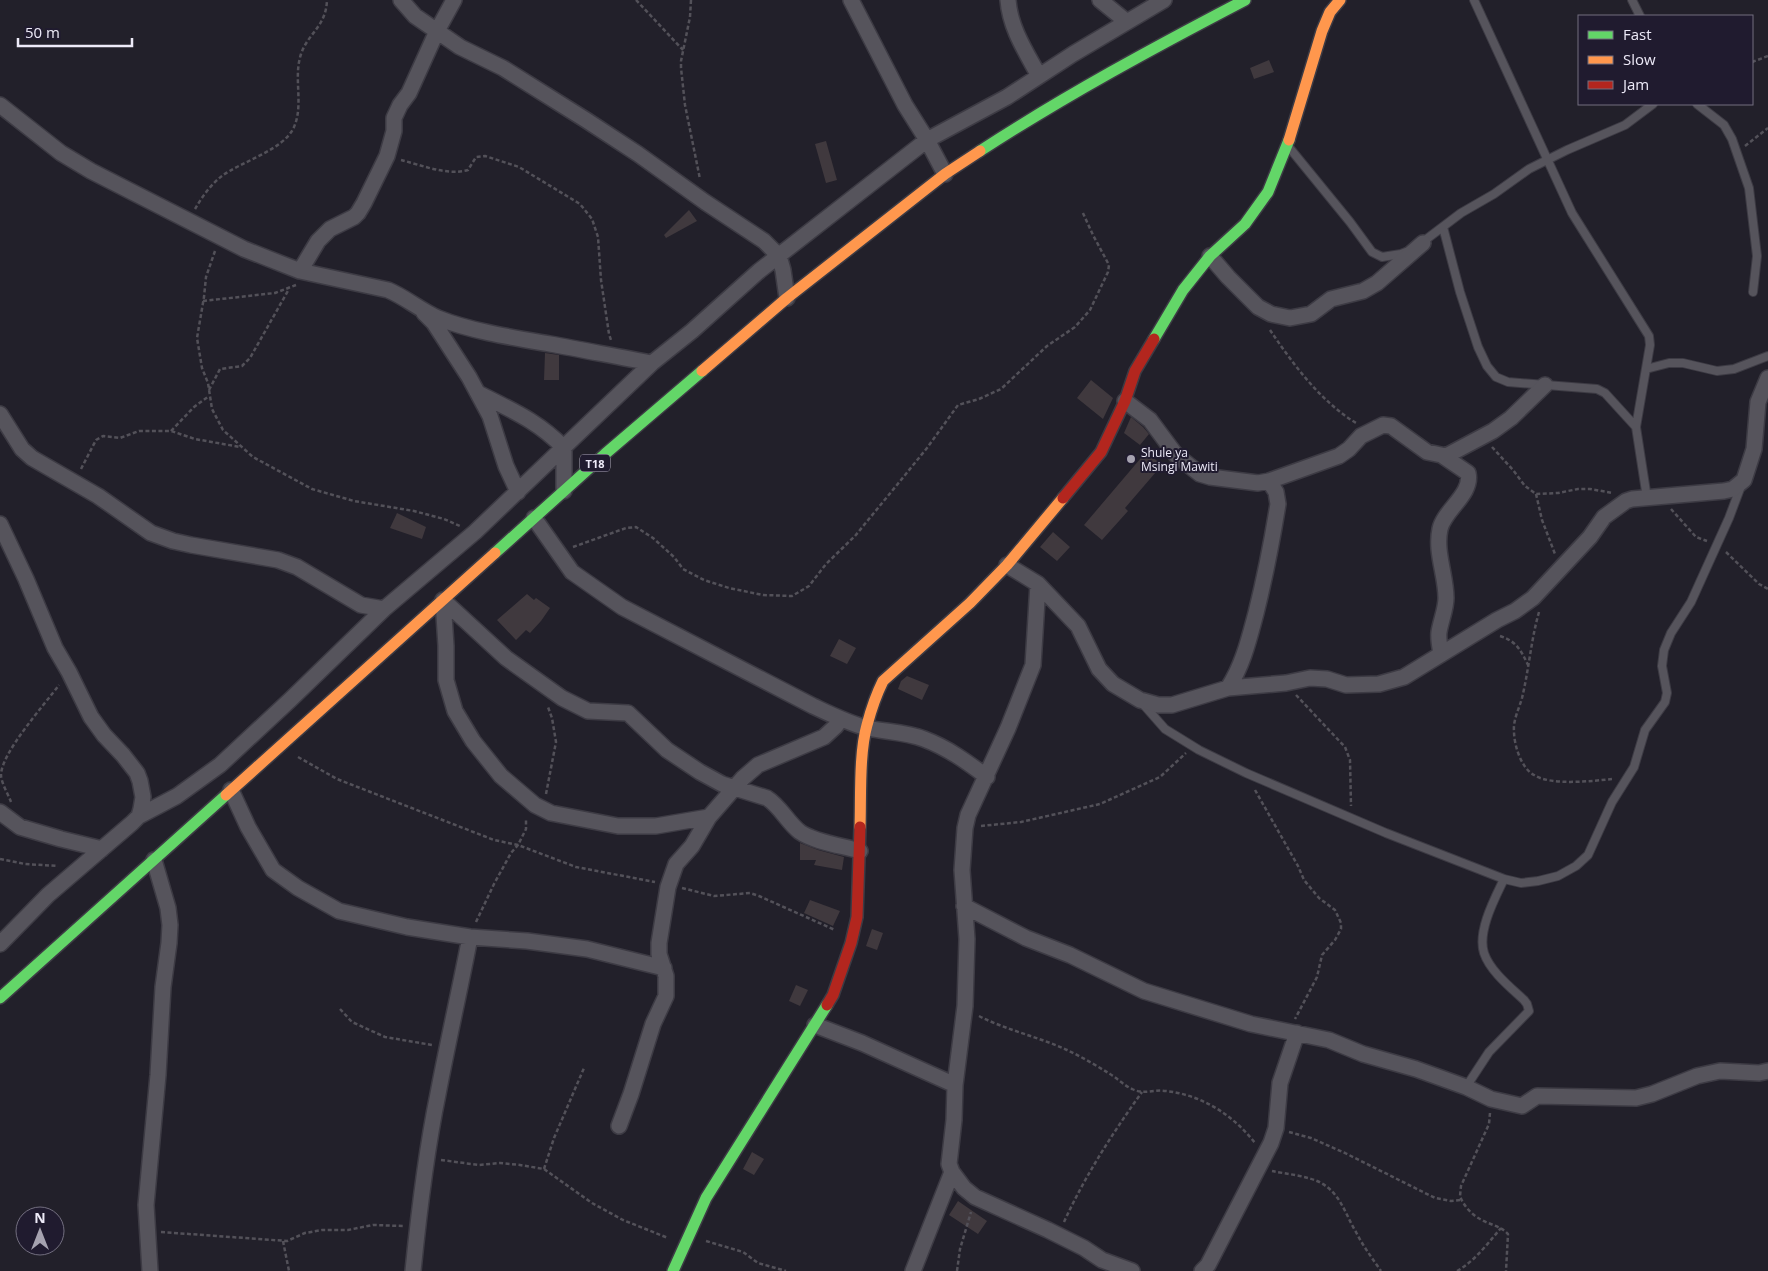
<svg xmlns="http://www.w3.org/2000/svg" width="1768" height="1271" viewBox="0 0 1768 1271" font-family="'Open Sans',sans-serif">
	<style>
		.building { fill: #40393e }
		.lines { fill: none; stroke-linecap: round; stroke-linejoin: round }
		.lane-casing { stroke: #3d3b44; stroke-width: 10 }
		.street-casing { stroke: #3d3b44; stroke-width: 18 }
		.fast-casing { stroke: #3d3b44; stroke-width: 14 }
		.slow-casing { stroke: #3d3b44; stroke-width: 14 }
		.jam-casing { stroke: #3d3b44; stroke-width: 14 }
		.path { stroke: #535159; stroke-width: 2.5; stroke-dasharray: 4 2.5; stroke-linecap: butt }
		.lane { stroke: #56545c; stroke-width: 8 }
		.street { stroke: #56545c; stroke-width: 15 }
		.fast { stroke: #63d668; stroke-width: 11 }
		.slow { stroke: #ff974d; stroke-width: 11 }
		.jam { stroke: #b3261e; stroke-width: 11 }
		.poi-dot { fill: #a6a3b0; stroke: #201b2f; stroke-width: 2 }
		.labels { text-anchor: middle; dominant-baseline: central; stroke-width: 4; stroke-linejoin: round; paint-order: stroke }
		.shield { fill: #201b2f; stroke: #b0acbc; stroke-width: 1 }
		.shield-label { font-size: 11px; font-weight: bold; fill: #edeaf8 }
		.poi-label { font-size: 12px; fill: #edeaf8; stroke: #201b2f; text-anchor: start }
	</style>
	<rect width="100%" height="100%" fill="#22202a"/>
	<path class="building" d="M1269,60L1274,72L1254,79L1250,68Z
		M826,141L837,180L826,183L815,144Z
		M689,210L697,221L666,238L664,235Z
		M545,353L559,355V380H544Z
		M1091,380L1113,398L1103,419L1077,398Z
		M1131,417L1143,427L1149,434L1140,445L1124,433Z
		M1146,452L1162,465L1125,508L1128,511L1102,540L1084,525Z
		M397,513L426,527L422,539L390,528Z
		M1053,532L1070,547L1057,561L1040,547Z
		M527,594L534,600L536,598L550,608L541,621L530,633L526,630L516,640L497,620Z
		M839,639L856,648L847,664L830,656Z
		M907,676L929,685L922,700L898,689L901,681Z
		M800,843L818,850L844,857L842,870L814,865L816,860H800Z
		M810,900L840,911L833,926L804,913Z
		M872,929L883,933L877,950L866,946Z
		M796,985L808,990L800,1006L789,1001Z
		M752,1152L764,1159L754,1175L743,1169Z
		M958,1201L987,1221L978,1234L949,1215Z"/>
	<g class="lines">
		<defs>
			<path id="lane" d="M1474,0L1572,213L1649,336L1650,345L1636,427L1647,498
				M1632,0L1640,16
				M1697,104L1724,125L1732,139L1749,188L1757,256L1753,292
				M1288,146L1350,222L1372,252L1382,257L1401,254L1406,252
				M1443,227L1460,292L1478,347L1487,366L1496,377L1508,382L1597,389L1605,393L1636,427
				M1420,244L1461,213L1494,194L1529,169L1567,150L1625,125L1653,104
				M1646,369L1669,363H1683L1717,371L1734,369L1768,356
				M1143,704L1165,729L1199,750L1246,773L1386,833L1504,879L1521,883L1538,881L1558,876L1576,866L1588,855L1612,802L1634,767L1645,730L1665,702L1667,693L1662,666L1664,650L1671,633L1691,602L1729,518L1741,486
				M1466,1087L1489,1052L1529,1011L1527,1004L1524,1000C1510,987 1490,971 1484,953C1477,931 1495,898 1504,879"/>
			<path id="street" d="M401,0L415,16L460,47L503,68L586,120L638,154L705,202L764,241L779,256L783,270L787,298
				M851,0L905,105L927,140L945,174
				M1008,0C1010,28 1026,52 1039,76
				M1100,0L1127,22
				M0,105L61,153L91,171L244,249L300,271L388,290C405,297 420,310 438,318C470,331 515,338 550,344C584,350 618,357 652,363
				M1210,256L1228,277L1258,307L1271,314L1290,318L1311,314L1331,299L1363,291L1377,283L1423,243
				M300,271L318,241L330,229L354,217L358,213L364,203L387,156L394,131V118L400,105L409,93L437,31L454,0
				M424,313L434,323L469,377L490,416L506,466L518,492
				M478,393C511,410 538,421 564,448V491
				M1125,401L1150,420L1176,455L1200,474L1210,477L1258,483L1269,481L1339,456L1349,449L1361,436L1383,425L1391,426L1427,452L1446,456L1493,431L1511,418L1545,385
				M0,414L22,449L32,458L98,496L151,533L173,541L191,545L278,560L297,567L361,605L384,609
				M534,518L572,572L622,607L813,706C830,714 848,723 867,728C886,732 906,732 924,739C948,748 967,762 987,777
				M0,524L26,579L55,648L69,672L91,717L104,735L123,755L137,773L140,781L143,797L141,809L139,816L132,823L48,895L0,944
				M1007,565L1038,584L1078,626L1099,669L1113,684L1140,700L1158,705H1172L1228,688L1286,683L1310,678L1327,679L1346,685L1379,684L1404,677L1497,620L1515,611L1533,598L1590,537L1604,517L1626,501L1632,499L1724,491L1733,489L1744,480L1754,449L1758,402L1768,378
				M443,600L506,658L562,698L588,711L628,713L667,750L700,772L722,784L767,798C781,807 787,822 800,832C814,842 843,846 860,851
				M443,600L446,646V680L455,711L473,741L501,776L535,805L551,813L618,826H656L709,817
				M1441,654C1440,647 1438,639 1439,632C1441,620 1446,609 1446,598C1446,575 1435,552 1440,529C1444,510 1473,494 1468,473L1443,456
				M1228,688C1243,665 1249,639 1256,613C1265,577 1272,541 1278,504L1276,492L1269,481
				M231,790L248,827L273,870L298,888L339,911L407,927L470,937L527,941L587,949L664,968
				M0,812L20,827L61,839L102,849
				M139,816L177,796L220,765L290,700L384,609L475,532L652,363L692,331L759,271L927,140L1007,97L1073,54L1164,0
				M964,906L1026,938L1070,955L1144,991L1251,1024L1329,1040L1363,1054L1416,1069L1466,1087L1491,1099L1522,1106L1537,1096L1636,1098L1652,1094L1697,1076L1720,1071L1759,1073L1768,1071
				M815,1025L862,1043L955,1085L954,1120L949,1164L952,1172L964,1188L975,1197L1048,1230L1084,1248L1102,1260L1132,1271
				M955,1085L965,1006L967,939L962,870L965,828L968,815L1008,728L1033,665L1038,584
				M619,1126L631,1094L653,1024L666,996V976L659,954V943L668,887L676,864L692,846L709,817L743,778L758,765L824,737L836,726L841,719
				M150,1271L146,1205L158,1075L163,987L169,943L170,925L168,908L154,860
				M413,1271C419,1211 426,1152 438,1094C448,1041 460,989 470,937
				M913,1271L952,1172
				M1202,1271L1208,1265L1271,1143L1276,1128L1280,1083L1297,1033"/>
			<path id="fast" d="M980,151C1066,95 1155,47 1245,0
				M1154,339L1183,290L1210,256L1245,224L1268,192L1289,140
				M495,553L605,454L702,371
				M0,998L226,795
				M673,1271L706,1198L827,1005"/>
			<path id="slow" d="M1289,140L1322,31L1330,12L1340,0
				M702,371L787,298L945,174L980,151
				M226,795L495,553
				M860,827C861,797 859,753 867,725C871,710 876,695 883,681L970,603L1007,565L1063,498"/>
			<path id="jam" d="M1063,498L1101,452L1125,401L1135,371L1154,339
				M827,1005L833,995L851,943L857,917L860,827"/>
		</defs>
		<use href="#lane" class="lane-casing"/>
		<use href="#street" class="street-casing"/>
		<use href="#fast" class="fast-casing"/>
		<use href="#slow" class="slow-casing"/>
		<use href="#jam" class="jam-casing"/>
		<path class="path" d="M636,0L683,50
			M691,0L690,17L681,61V68L685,105L700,179
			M1752,62L1768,56
			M1745,146L1768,128
			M401,160C421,165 447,176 468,170L476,157L485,156L519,167L580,204L592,219L598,237L601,280L609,334L611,340
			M195,209C202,197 211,184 222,176C242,161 284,150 294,127C304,104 293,78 301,54C308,33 326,27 327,0
			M215,251L206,277L204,297L197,338L202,368L208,383L212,409L223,430L253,457L312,489L354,501L414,511L444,519L460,526
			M203,301L275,293L296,285
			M1270,330C1293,364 1320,401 1356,423
			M209,390L220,369L242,366L250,358L289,289
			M171,431L194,407L209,396
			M1492,447L1513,470L1525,486L1536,494L1558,493L1578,489H1590L1613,493
			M81,469L96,440L103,436L120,438L139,431H171L195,439L240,447
			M1536,494L1542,520L1555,554
			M1671,509L1696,537L1707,541
			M573,547L626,528L636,527L653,538L674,557L683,569L704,580L729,588L763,595L792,596L809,586L826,564L855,536L901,480L927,448L958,405L979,399L1001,389L1047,346L1075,327L1090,310L1108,272L1109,265L1093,235L1082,211
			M1726,552L1759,584L1768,589
			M1539,612C1531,640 1529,669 1522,698C1519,709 1513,720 1514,731C1514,745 1521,768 1534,775C1551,786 1592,781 1613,779
			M1500,636C1516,641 1521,650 1528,665
			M1296,695L1345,747L1350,760L1351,806
			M298,757L337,779L494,840L518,845L576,867L655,882
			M1255,790L1298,866L1304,880L1319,898L1335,910L1341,923V929L1335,940L1322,955L1317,977L1295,1019
			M546,794L556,742L552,718L548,707
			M11,802C8,794 2,784 1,776C0,754 45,704 59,685
			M981,826L1021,822L1100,804L1160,777L1186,753
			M0,859L25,864L58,866
			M682,888L714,896L750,893L759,896L835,930
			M476,922L494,884L511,853L518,845L526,829V818
			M340,1009L352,1022L385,1037L432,1045
			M979,1016C1006,1030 1039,1037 1067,1050C1082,1057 1097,1066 1110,1074C1118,1079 1125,1086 1132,1089C1144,1095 1154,1089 1166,1091C1202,1095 1233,1115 1255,1143
			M1490,1113L1489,1124L1461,1186L1460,1196C1463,1205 1472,1215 1480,1219C1490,1225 1501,1226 1508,1234L1506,1271
			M1289,1132L1311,1138L1345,1153L1435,1198L1451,1201L1461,1200
			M441,1160L479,1165L500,1163L520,1165L544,1169L592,1203L623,1220L668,1238
			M544,1169L554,1138L584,1068
			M1272,1171C1286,1174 1309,1176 1321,1183C1341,1194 1345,1214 1356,1232C1363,1246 1372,1258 1381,1271
			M1064,1222C1085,1176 1112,1134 1142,1092
			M161,1232L287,1241L305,1233L322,1230H348L373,1225L403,1226
			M283,1241L289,1271
			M706,1241L743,1252L758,1263L786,1271
			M957,1271L960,1249L971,1212
			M1457,1271C1475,1261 1488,1243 1501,1228"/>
		<use href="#lane" class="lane"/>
		<use href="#street" class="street"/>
		<use href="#fast" class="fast"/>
		<use href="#slow" class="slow"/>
		<use href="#jam" class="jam"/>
	</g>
	<circle class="poi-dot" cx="1131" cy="459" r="5"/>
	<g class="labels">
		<rect class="shield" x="580" y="454.5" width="30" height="17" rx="4"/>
		<g class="shield-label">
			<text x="595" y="463">T18</text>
		</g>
		<g class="poi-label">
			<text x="1141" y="452">Shule ya<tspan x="1141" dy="14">Msingi Mawiti</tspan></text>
		</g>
	</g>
	<rect x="1578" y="15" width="175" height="90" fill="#201b2f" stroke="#726e7f"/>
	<rect x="1588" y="31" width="25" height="8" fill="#63d668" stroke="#726e7f"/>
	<text x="1623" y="40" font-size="15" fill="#edeaf8">Fast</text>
	<rect x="1588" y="56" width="25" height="8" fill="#ff974d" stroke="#726e7f"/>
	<text x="1623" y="65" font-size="15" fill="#edeaf8">Slow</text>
	<rect x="1588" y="81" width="25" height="8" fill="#b3261e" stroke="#726e7f"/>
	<text x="1623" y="90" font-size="15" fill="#edeaf8">Jam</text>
	<g transform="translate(40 1231)"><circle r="24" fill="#201b2f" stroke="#726e7f"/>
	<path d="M0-4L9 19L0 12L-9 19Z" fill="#a6a3b0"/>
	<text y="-8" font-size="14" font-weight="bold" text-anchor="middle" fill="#edeaf8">N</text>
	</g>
	<path d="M18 38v8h114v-8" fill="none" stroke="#edeaf8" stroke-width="2.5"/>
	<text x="25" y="38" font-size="15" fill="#edeaf8" stroke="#201b2f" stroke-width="4" paint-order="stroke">50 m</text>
</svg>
